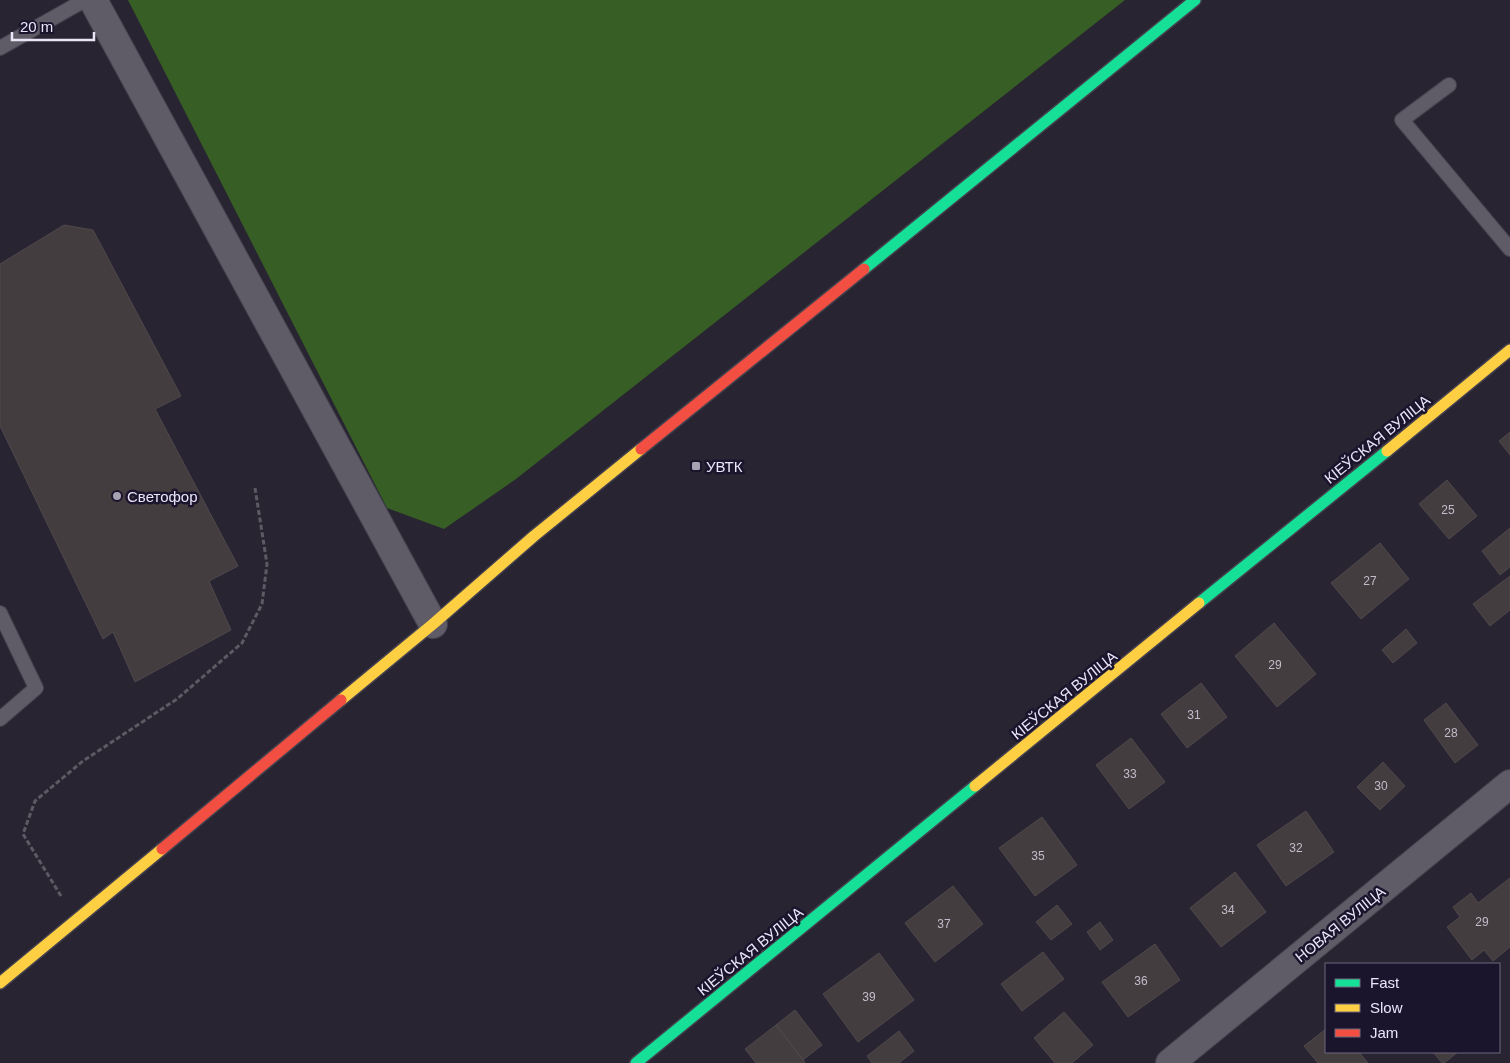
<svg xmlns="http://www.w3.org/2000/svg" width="1510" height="1063" viewBox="0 0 1510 1063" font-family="Helvetica,sans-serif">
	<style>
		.forest { fill: #375e25 }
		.building { fill: #443d3f; stroke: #4f484c }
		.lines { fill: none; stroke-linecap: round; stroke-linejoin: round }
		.lane-casing { stroke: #44414e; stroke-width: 16 }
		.street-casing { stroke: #44414e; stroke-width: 30 }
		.fast-casing { stroke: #44414e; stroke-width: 14 }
		.slow-casing { stroke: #44414e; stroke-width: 14 }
		.jam-casing { stroke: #44414e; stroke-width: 14 }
		.path { stroke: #5d5a64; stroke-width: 3; stroke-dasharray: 5 2.5; stroke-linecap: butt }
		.lane { stroke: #5f5b67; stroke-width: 14 }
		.street { stroke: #5f5b67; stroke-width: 28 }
		.fast { stroke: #16e098; stroke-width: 11 }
		.slow { stroke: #ffcf43; stroke-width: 11 }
		.jam { stroke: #f24e42; stroke-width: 11 }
		.poi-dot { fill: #a6a2b2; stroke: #1b142d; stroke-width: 2 }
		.labels { text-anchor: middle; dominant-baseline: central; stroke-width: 5; stroke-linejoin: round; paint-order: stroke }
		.number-label { font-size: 12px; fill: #c0bcca }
		.street-label { font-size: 15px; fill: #eae6f8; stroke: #1b142d }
		.poi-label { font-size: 15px; fill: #eae6f8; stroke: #1b142d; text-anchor: start }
	</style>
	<rect width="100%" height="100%" fill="#282431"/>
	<path class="forest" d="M128,0H1125L516,479L444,529L387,508Z"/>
	<path class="building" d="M64,225L93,230L181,396L155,409L238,566L209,581L231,630L135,682L113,632L103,639L0,426V264Z
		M1510,432V455L1499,441Z
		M1447,480L1477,516L1449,539L1419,504Z
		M1510,528V567L1500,575L1482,551Z
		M1380,543L1409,579L1361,619L1331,583Z
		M1510,576V610L1490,626L1473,604Z
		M1274,623L1316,674L1277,707L1235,656Z
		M1406,629L1417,643L1393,663L1382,650Z
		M1201,683L1227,717L1187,748L1161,714Z
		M1446,703L1478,745L1455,763L1424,720Z
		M1131,738L1165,782L1129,809L1096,765Z
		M1383,762L1405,786L1380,810L1357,787Z
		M1306,811L1334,852L1286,886L1257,845Z
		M1042,817L1077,865L1035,896L999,848Z
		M1235,872L1266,912L1221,947L1190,908Z
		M1510,878V947L1493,961L1484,950L1472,960L1447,927L1460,917L1453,907L1471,893L1478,903Z
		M953,886L983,924L935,962L905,923Z
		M1057,905L1072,924L1051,940L1036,922Z
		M1100,922L1113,940L1100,950L1087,932Z
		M1155,944L1180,980L1128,1017L1102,982Z
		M1043,952L1064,979L1022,1011L1001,984Z
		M879,953L914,1000L858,1042L823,994Z
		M795,1010L822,1045L803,1060L776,1025Z
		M1064,1012L1093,1045L1072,1063H1055L1034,1038Z
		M776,1025L803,1060L805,1063H756L745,1049Z
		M1326,1029V1052H1359L1368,1063H1318L1304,1046Z
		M899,1031L914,1051L899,1063H872L867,1056Z
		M1433,1052H1458L1444,1063H1442Z"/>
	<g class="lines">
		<defs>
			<path id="lane" d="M0,48L85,0
				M1449,85L1402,120L1510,249
				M0,613L36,688L0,719"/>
			<path id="street" d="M93,0L433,624
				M1170,1063L1510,784"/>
			<path id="fast" d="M864,269L1195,0
				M1199,603L1387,451
				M636,1063L975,786"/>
			<path id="slow" d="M1387,451L1510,350
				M341,700L433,624L534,536L641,449
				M975,786L1199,603
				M0,983L162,849"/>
			<path id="jam" d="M641,449L864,269
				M162,849L341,700"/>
		</defs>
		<use href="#lane" class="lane-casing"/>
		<use href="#street" class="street-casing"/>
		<use href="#fast" class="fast-casing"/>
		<use href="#slow" class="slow-casing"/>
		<use href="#jam" class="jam-casing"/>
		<path class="path" d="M61,896L23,834L35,801L83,761L177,699L242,643L262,604L267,564L255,488"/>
		<use href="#lane" class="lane"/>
		<use href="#street" class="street"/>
		<use href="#fast" class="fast"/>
		<use href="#slow" class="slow"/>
		<use href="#jam" class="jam"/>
	</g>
	<g class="poi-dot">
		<rect x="691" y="461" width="10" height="10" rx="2.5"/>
		<circle cx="117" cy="496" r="5"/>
	</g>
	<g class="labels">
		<g class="number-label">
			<text x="1448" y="510">25</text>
			<text x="1370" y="581">27</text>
			<text x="1275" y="665">29</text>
			<text x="1194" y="715">31</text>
			<text x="1451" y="733">28</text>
			<text x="1130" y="774">33</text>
			<text x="1381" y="786">30</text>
			<text x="1296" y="848">32</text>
			<text x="1038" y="856">35</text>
			<text x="1228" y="910">34</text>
			<text x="1482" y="922">29</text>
			<text x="944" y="924">37</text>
			<text x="1141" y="981">36</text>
			<text x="869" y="997">39</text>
		</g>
		<g class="street-label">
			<text transform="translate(1377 439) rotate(-39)">КІЕЎСКАЯ ВУЛІЦА</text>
			<text transform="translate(1064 695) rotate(-39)">КІЕЎСКАЯ ВУЛІЦА</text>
			<text transform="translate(1340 924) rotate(-39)">НОВАЯ ВУЛІЦА</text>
			<text transform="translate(750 951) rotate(-39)">КІЕЎСКАЯ ВУЛІЦА</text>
		</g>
		<g class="poi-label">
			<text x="706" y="466">УВТК</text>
			<text x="127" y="496">Светофор</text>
		</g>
	</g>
	<rect x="1325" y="963" width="175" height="90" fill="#1b142d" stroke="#6e687e"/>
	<rect x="1335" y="979" width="25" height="8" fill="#16e098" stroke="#6e687e"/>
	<text x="1370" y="988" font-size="15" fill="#eae6f8">Fast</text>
	<rect x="1335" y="1004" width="25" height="8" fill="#ffcf43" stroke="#6e687e"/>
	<text x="1370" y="1013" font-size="15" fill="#eae6f8">Slow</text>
	<rect x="1335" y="1029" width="25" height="8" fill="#f24e42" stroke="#6e687e"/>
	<text x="1370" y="1038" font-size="15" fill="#eae6f8">Jam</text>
	<path d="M12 32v8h82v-8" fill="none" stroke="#eae6f8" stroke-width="2.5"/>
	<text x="20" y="32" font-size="15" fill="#eae6f8" stroke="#1b142d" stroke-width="4" paint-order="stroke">20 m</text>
</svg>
